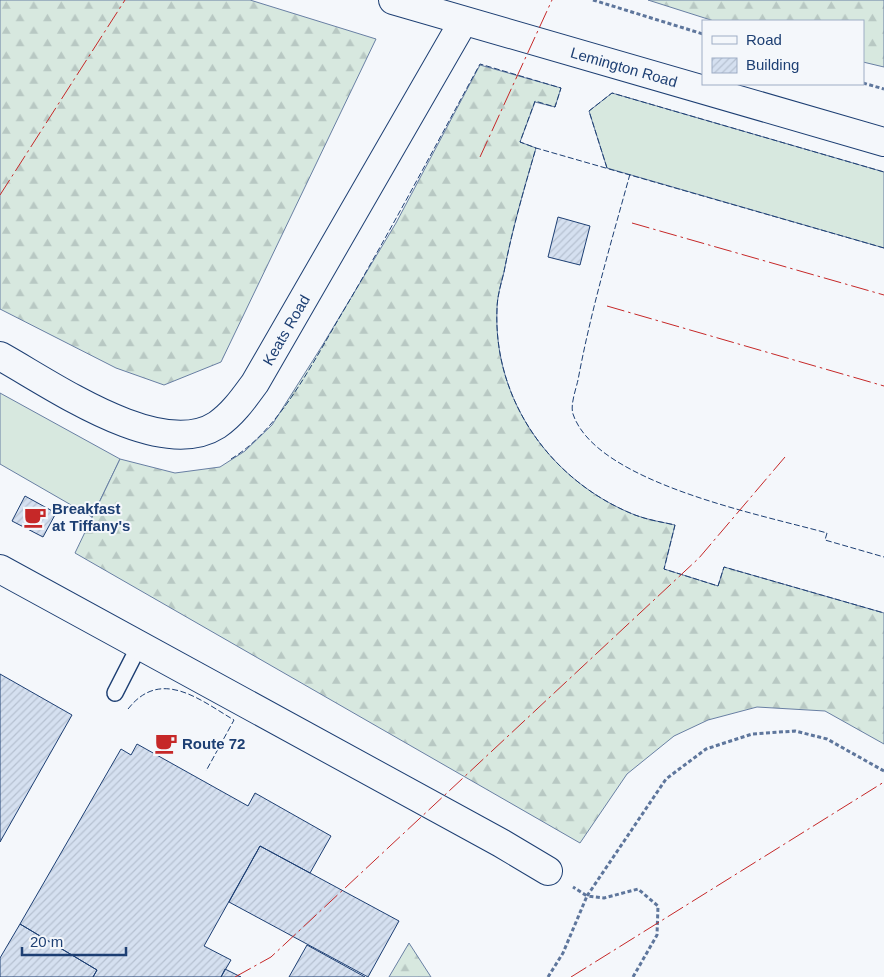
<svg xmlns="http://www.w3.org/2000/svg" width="884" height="977" viewBox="0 0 884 977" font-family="Helvetica,sans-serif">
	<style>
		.grass { fill: #d7e8df; stroke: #687fa3 }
		.forest { fill: url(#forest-firs); stroke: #687fa3 }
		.building { fill: url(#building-hatch); stroke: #1d3f73 }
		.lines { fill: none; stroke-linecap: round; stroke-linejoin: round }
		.lane-casing { stroke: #1d3f73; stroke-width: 18 }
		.street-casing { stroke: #1d3f73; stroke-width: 30 }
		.primary-casing { stroke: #1d3f73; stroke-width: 30 }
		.path { stroke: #5e769c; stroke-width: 3; stroke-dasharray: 4 2.5; stroke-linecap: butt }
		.lane { stroke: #f4f7fb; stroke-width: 15 }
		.street { stroke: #f4f7fb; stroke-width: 28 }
		.primary { stroke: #f4f7fb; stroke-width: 28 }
		.fence { stroke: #1d3f73; stroke-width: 1; stroke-dasharray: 6 2.5; stroke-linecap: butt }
		.power { stroke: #c62828; stroke-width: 1; stroke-dasharray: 18 4 2.5 4; stroke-linecap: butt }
		.labels { text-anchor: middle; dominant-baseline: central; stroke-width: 4; stroke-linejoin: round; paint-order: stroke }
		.street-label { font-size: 15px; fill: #1d3f73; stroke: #f4f7fb }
		.poi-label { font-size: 15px; font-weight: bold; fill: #1d3f73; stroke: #f4f7fb; text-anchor: start }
	</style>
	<defs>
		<pattern id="forest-firs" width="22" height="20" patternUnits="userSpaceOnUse" patternTransform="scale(1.25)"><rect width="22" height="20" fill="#d7e8df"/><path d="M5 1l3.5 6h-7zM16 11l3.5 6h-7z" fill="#b8c8c3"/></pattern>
		<pattern id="building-hatch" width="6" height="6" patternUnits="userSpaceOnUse" patternTransform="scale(1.25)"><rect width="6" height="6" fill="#d5e0f0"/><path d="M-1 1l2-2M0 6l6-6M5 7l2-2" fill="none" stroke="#b6c1d1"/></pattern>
	</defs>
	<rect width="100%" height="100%" fill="#f4f7fb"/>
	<path class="grass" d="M612,93L884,172V248L607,168L589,111Z
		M0,393L120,459L92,517L0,464Z"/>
	<path class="forest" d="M0,0H250L376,39L221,362L164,385L116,368L0,309Z
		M648,0H884V67L863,62V21H714Z
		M480,65L561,88L555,107L535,102L520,142L536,148C524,189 512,230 504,272C501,284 497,297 497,309C493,401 552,482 635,515C648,520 662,522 675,525L664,569L718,586L724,567L884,613V744L825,711L757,707L708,720L674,736L627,774L580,843L75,553L120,459L175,473L220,467L245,451L272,425L322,346L396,223Z
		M409,943L431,977H389Z"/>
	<path class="building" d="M558,217L590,226L580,265L548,257Z
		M25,496L56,513L43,537L12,521Z
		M0,674L72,715L0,842Z
		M137,744L248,806L255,793L331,836L310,873L260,846L204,946L231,960L221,977H93L97,970L20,924L121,749L131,755Z
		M260,846L399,921L368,977L229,902Z
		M20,924L97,970L93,977H0V958Z
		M307,945L365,977H289Z
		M225,969L241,977H221Z"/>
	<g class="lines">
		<defs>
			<path id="lane" d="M115,693L139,646"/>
			<path id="street" d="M0,356C51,384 160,462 217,425C233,414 244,398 255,383L463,22
				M0,569L501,843L548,871"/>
			<path id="primary" d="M393,0L884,142"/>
		</defs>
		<use href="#lane" class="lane-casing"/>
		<use href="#street" class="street-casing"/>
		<use href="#primary" class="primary-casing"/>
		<path class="path" d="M593,0L703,34
			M863,83L884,89
			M548,977L563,953L587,896L573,887
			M633,977L657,935L658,906L638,889L604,898L587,896L666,779L706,749L752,734L795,731L827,739L884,771"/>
		<use href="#lane" class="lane"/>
		<use href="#street" class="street"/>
		<use href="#primary" class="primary"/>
		<path class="fence" d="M607,168L589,111L612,93L884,172
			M630,174C611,243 591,310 578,380C576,389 570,405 573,414C596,483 763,515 827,533L825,540L884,557
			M884,248L536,148C524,189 512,230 504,272C501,284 497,297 497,309C493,401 552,482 635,515C648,520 662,522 675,525L664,569L718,586L724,567L884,613
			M231,459C278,431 311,366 338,320C388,236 433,150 480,64L561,88L555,107L535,101L520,142L536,148
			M128,709C161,667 200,700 234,720L206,771"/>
		<path class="power" d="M480,157L552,0
			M0,195L125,0
			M632,223L884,295
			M607,306L884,386
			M235,977L271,957L699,558L785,457
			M571,977L884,782"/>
	</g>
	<defs>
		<symbol id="cafe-bare" viewBox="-9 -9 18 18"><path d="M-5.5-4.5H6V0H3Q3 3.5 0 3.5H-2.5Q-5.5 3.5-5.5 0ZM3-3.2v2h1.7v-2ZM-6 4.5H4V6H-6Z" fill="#c62828" stroke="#f4f7fb" stroke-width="2.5" paint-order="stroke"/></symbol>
	</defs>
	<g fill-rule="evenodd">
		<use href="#cafe-bare" x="19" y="501" width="32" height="32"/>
		<use href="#cafe-bare" x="150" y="727" width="32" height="32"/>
	</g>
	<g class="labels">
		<g class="street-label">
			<text transform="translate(624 67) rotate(16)">Lemington Road</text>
			<text transform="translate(286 330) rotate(-60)">Keats Road</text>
		</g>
		<g class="poi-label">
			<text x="52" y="508">Breakfast<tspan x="52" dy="17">at Tiffany's</tspan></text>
			<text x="182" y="743">Route 72</text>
		</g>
	</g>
	<rect x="702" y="20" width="162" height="65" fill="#f4f7fb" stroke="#9eadc5"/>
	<rect x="712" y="36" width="25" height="8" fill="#f4f7fb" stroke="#9eadc5"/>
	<text x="746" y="45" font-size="15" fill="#1d3f73">Road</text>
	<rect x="712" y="58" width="25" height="15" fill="url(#building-hatch)" stroke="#9eadc5"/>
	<text x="746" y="70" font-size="15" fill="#1d3f73">Building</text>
	<path d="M22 947v8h104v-8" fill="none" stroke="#1d3f73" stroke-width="2.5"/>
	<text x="30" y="947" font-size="15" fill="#1d3f73" stroke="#f4f7fb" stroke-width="4" paint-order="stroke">20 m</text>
</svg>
